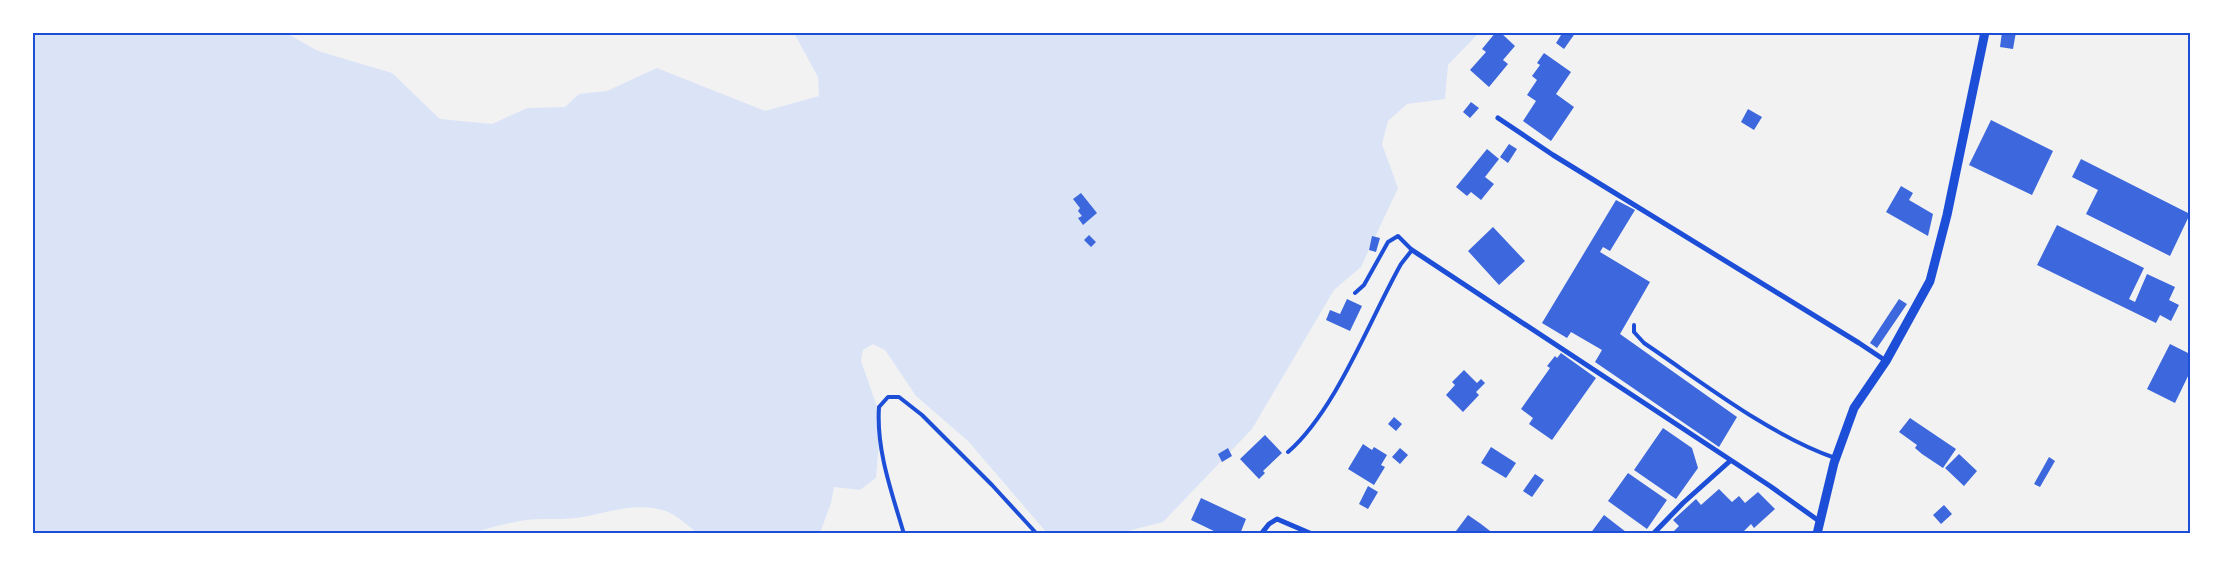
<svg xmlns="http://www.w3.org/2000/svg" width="2223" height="566" viewBox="0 0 2223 566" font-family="'Golos Text',sans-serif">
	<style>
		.green { fill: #dbe4f7 }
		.building { fill: #3d67dc }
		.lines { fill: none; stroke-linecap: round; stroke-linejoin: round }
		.service { stroke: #1d4ed8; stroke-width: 4 }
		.minor { stroke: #1d4ed8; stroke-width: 5 }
		.tertiary { stroke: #1d4ed8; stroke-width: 9 }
		.neatline { fill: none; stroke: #1d4ed8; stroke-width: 2 }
	</style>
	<rect width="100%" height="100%" fill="#f2f2f2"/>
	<path class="green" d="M32,33H286L318,51L392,73L440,119L492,124L527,108L565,107L579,94L607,91L657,68L765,111L819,96L818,77L794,33H1479L1448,65L1445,99L1407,104L1388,121L1382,144L1398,188L1361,267L1334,290L1252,429L1163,522L1116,534L1047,533L968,441L916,396L885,350L873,344L863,350L861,361L881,418L876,478L860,490L834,487L831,503L820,533H697C687,525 675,513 662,510C632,502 605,514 576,518C559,520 542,518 526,520C508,523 488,528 470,534L33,533Z"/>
	<path class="building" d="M1496,32H1500L1515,46L1503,60L1508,64L1489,87L1470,70L1486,52L1482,49Z
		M1563,32H1576L1564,49L1556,43Z
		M2002,32H2016L2013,49L2000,47Z
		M1544,53L1571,72L1556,94L1574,107L1551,141L1523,121L1536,101L1527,95L1537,80L1532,76L1540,65L1537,63Z
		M1471,102L1479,108L1470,118L1463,112Z
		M1748,109L1762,117L1754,130L1741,122Z
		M1991,120L2053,151L2032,195L1969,165Z
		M1509,144L1517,149L1508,163L1500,157Z
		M1487,149L1499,159L1485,177L1494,184L1481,200L1471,192L1467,196L1456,187Z
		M2081,159L2190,214L2170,256L2086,214L2098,190L2072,177Z
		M1901,186L1913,193L1909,200L1933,214L1928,236L1886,212Z
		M1081,193L1097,213L1083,225L1078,218L1082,216L1078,211L1080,208L1073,199Z
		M1616,200L1635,210L1610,251L1603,247L1600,252L1650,282L1620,334L1737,417L1719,447L1595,362L1602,350L1571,332L1567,338L1542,323Z
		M2057,225L2144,268L2129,299L2135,302L2147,274L2175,287L2169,300L2179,305L2171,321L2160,315L2156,323L2037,265Z
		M1493,227L1525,261L1499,285L1468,251Z
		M1089,235L1096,242L1091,247L1084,240Z
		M1372,236L1380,238L1376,252L1369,250Z
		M1347,299L1362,306L1350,331L1326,320L1330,310L1340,314Z
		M1899,299L1907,304L1877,348L1870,343Z
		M2170,344L2190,354V372L2175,403L2147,389Z
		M1561,353L1596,378L1552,440L1529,424L1533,418L1521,409L1550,368L1547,366L1555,356L1557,358Z
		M1464,370L1477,383L1481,379L1485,383L1476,392L1479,395L1463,412L1446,395L1455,385L1452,382Z
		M1394,417L1402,424L1396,431L1388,424Z
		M1910,418L1956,449L1943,468L1922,454L1915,448L1917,445L1899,432Z
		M1663,428L1692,448L1698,468L1676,499L1634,470Z
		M1265,435L1282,453L1263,471L1265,473L1259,479L1240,459Z
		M1363,444L1372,450L1374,447L1387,455L1381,465L1385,467L1374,485L1348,469Z
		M1491,447L1516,463L1506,478L1481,463Z
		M1228,448L1232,456L1222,462L1218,454Z
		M1400,448L1408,455L1400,464L1392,457Z
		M1959,454L1977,471L1964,486L1945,468Z
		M2049,457L2055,461L2040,487L2034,484Z
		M1628,473L1667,500L1647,529L1608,501Z
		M1535,474L1544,480L1532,497L1523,491Z
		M1368,486L1378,492L1368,509L1359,504Z
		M1719,489L1732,502L1739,496L1745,503L1758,492L1775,509L1754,528L1751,524L1741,534H1671L1679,526L1673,520L1696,499L1701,505Z
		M1201,498L1246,519L1240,534H1220L1191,520Z
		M1944,505L1952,514L1941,524L1933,515Z
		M1468,515L1481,524L1494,534H1459L1456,531Z
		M1604,515L1626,532L1624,534H1590Z"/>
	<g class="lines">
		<path class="service" d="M1634,325V332L1644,343C1702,382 1769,435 1835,458
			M1288,452C1336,410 1369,321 1401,264L1412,250L1398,236L1388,242L1364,285L1355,293
			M904,534C892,493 876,450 879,407L888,397H899L922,415L992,485L1037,534"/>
		<path class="minor" d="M1498,118L1553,155L1859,343L1886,361
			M1412,250L1770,486L1819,521
			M1261,534L1269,524L1277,519L1312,534
			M1653,534L1683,503L1730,461"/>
		<path class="tertiary" d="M1817,534L1834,463L1854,408L1886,361L1930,281L1947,215L1985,32"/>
	</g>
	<rect width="2223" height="566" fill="none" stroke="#ffffff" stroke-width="68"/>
	<rect x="34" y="34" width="2155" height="498" class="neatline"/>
</svg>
